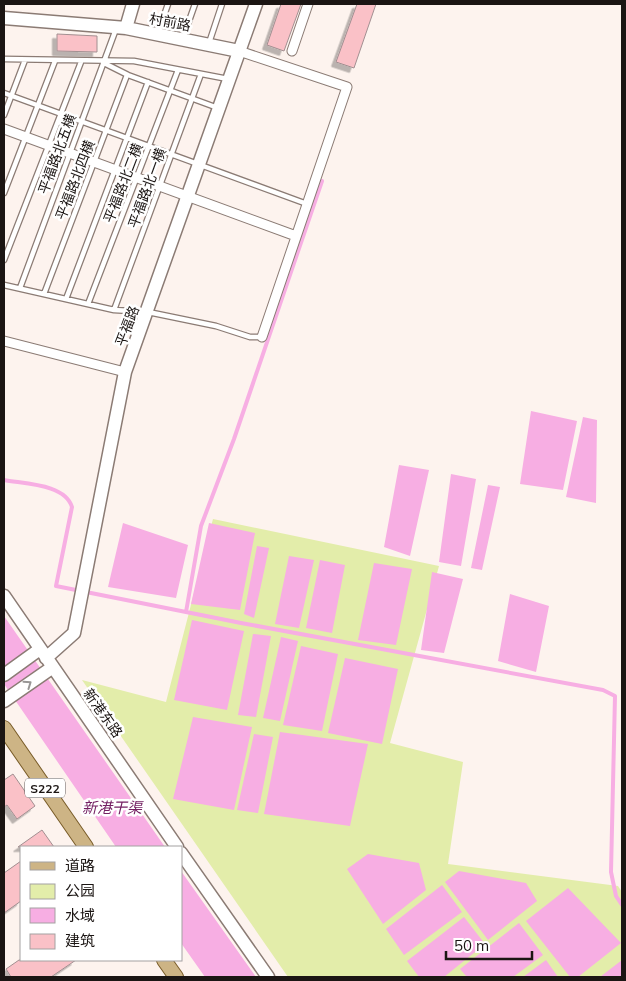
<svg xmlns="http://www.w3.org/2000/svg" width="626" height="981" viewBox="0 0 626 981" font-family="Mulish,'Noto Sans SC',sans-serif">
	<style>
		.green { fill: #e3edaa }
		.water { fill: #f7aee3 }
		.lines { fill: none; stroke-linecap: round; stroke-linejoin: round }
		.stream { stroke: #f7aee3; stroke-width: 4 }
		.building { fill: #fac1c7; stroke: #a28f91; filter: url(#shadow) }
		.lane-casing { stroke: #8b7b74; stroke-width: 7 }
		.street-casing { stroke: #8b7b74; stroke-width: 11 }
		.secondary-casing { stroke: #8b7b74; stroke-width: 15 }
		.primary-casing { stroke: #795c28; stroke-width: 16 }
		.lane { stroke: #fff; stroke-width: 4.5 }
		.street { stroke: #fff; stroke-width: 9 }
		.secondary { stroke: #fff; stroke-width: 12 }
		.primary { stroke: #cdb485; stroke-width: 14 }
		.oneway { stroke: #989695 }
		.labels { text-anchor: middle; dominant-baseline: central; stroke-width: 5; stroke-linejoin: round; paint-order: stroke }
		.shield { fill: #fff; stroke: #5f5b5a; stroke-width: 1 }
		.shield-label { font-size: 12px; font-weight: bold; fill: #1b1513 }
		.street-label { font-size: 14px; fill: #1b1513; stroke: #fff }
		.water-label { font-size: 15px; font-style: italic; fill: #742163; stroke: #fff }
	</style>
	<defs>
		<filter id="shadow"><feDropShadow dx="-4.5" dy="4.5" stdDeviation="0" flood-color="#0004"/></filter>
	</defs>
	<rect width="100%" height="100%" fill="#fdf3ee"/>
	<path class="green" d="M213,519L439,566L390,743L463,762L448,864L618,886L622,892V977H288L82,680L166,702Z"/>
	<path class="water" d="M531,411L577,421L563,490L520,484Z
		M583,417L597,420L596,503L566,497Z
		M399,465L429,470L410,556L384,547Z
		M451,474L476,479L461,566L439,562Z
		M488,485L500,487L482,570L471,568Z
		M123,523L188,545L176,598L108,587Z
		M209,523L255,533L240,610L191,604Z
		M257,546L269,548L254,618L244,614Z
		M289,556L314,560L299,628L275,624Z
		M320,560L345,565L332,633L306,628Z
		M374,563L412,569L396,645L358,640Z
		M432,572L463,579L444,653L421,650Z
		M510,594L549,606L536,672L498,661Z
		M4,616L165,847H116L4,684Z
		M192,620L244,631L227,710L174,700Z
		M253,634L271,636L256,717L238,715Z
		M281,637L298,641L280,721L263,718Z
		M301,646L338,654L322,731L283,725Z
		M345,658L398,669L382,744L328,733Z
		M193,717L252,727L234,810L173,799Z
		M280,732L368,744L350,826L264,814Z
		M254,734L273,737L258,813L237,810Z
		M368,854L419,863L426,890L383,924L347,869Z
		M181,871L256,977H205L181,943Z
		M459,871L526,883L537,901L488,940L445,882Z
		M442,885L462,912L404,955L386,929Z
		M568,888L621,943L578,977H570L526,921Z
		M464,917L485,944L444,977H419L407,961Z
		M519,923L543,955L513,977H467L460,969Z
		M546,960L558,977H523Z
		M622,960V977H600Z"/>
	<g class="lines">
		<path class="stream" d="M4,480C25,484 65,484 72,507L56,586L241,623L603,690L615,696L611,872L616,896L622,905
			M186,612L201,526L234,439L322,181"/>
	</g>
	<path class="building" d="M281,4H301L284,51L267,45Z
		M357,4H376L354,68L336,62Z
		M57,34L97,36V52L57,51Z
		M13,774L35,806L17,819L7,805L4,807V780Z
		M42,830L54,847H18Z
		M21,861V901L4,913V873Z
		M19,960H76L51,977H11L6,969Z"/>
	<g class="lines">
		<defs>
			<path id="lane" d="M158,33L168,4
				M183,38L195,4
				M209,43L222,4
				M4,59L134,61L228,79
				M104,63L128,75L218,108
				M4,93L307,204
				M4,115L25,60
				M4,193L55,61
				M4,260L81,62
				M4,285L114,310L148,312L216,326L250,337H262
				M20,288L116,29
				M44,294L127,75
				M66,299L148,82
				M88,304L178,70
				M114,310L201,74"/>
			<path id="street" d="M239,51L347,87L262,337
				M292,51L308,4
				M4,129L296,236
				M4,341L125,372"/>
			<path id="secondary" d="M4,18L126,28L239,51
				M126,28L133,4
				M4,596L177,847
				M46,658L74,633L125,372L256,4
				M4,675L40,649
				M4,701L53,667
				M181,853L268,977"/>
			<path id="primary" d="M4,728L86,847
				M164,960L176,977"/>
		</defs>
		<use href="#lane" class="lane-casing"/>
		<use href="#street" class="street-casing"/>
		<use href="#secondary" class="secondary-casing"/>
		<use href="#primary" class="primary-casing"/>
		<use href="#lane" class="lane"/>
		<use href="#street" class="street"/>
		<use href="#secondary" class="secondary"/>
		<use href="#primary" class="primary"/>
	</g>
	<defs><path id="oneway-chevron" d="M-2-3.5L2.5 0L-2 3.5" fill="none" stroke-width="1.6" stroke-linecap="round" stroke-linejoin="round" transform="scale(1.25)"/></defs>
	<use class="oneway" href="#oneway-chevron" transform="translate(28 684) rotate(-35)"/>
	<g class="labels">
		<rect class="shield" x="25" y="778.5" width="40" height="19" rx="4"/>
		<g class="shield-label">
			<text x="45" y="788">S222</text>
		</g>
		<g class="street-label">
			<text transform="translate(170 22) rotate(11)">村前路</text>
			<text transform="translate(57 154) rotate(-70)">平福路北五横</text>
			<text transform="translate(75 180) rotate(-69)">平福路北四横</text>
			<text transform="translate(123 183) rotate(-69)">平福路北二横</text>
			<text transform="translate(147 188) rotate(-70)">平福路北一横</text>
			<text transform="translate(127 326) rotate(-69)">平福路</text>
			<text transform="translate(103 713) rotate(55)">新港东路</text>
		</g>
		<g class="water-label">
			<text x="112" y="807">新港干渠</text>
		</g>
	</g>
	<rect width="626" height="981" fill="none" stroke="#1b1513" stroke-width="10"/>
	<rect x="20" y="846" width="162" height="115" fill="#ffffff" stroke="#a4a1a1"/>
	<rect x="30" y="862" width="25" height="8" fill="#cdb485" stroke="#a4a1a1"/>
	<text x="65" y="871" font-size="15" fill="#1b1513">道路</text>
	<rect x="30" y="884" width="25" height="15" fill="#e3edaa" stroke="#a4a1a1"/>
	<text x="65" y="896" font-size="15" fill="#1b1513">公园</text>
	<rect x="30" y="908" width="25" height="15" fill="#f7aee3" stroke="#a4a1a1"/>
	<text x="65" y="921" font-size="15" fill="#1b1513">水域</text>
	<rect x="30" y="934" width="25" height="15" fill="#fac1c7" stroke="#a4a1a1"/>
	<text x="65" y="946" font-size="15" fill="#1b1513">建筑</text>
	<path d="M446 951v8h86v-8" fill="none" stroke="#1b1513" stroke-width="2.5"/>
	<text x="454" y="951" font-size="15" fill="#1b1513" stroke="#ffffff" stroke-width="4" paint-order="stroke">50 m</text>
</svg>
